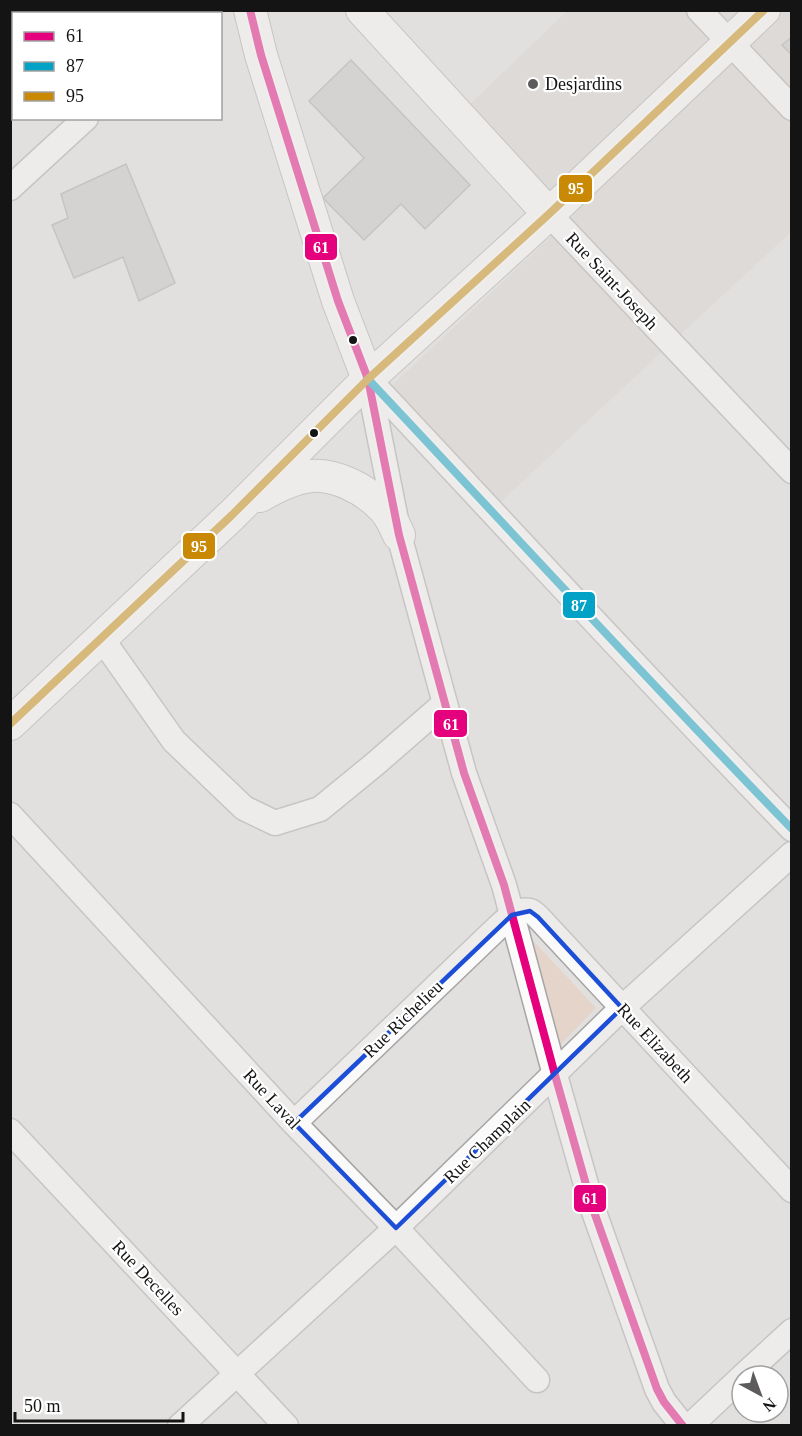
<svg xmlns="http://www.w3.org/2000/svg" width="802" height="1436" viewBox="0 0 802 1436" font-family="'Times New Roman',serif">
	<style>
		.built { fill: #d8d2ce }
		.green { fill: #e5d4c9 }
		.building { fill: #c5c4c4; stroke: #a4a2a1; stroke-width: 1.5 }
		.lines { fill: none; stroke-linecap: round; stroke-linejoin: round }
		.minor-casing { stroke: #a7a5a4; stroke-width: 27 }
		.major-casing { stroke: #a7a5a4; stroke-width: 34 }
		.minor { stroke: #fbfafa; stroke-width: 24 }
		.major { stroke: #fbfafa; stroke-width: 32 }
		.bus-1-casing { stroke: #fff; stroke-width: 12 }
		.bus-2-casing { stroke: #fff; stroke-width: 12 }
		.bus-3-casing { stroke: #fff; stroke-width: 12 }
		.bus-1 { stroke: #e5007d; stroke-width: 8 }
		.bus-2 { stroke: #01a2c5; stroke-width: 8 }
		.bus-3 { stroke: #ca8904; stroke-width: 8 }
		.marked { fill: none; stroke: #1d4ed8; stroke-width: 4.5; stroke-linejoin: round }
		.poi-dot { fill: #5d5b5b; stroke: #fff; stroke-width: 2 }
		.bus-dot { fill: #151414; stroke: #fff; stroke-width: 2 }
		.labels { text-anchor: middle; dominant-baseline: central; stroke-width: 4.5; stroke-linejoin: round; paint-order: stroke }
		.poi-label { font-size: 18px; fill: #151414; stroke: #fff; text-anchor: start }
		.street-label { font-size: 18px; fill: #151414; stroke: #fff }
		.line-badge { stroke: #fff; stroke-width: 2 }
		.badge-label { font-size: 16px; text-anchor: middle; font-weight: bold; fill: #fff }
	</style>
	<rect width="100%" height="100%" fill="#e2e0df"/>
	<path class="built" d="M567,11H791V232L492,510L386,391L573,216L467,107Z"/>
	<path class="green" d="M526,933L596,1008L556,1049Z"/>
	<path class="building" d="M792,37V55L782,45Z
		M351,60L470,185L425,229L401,204L364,240L323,198L364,158L309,101Z
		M126,164L175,283L139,301L123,257L74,278L52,225L68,218L61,194Z"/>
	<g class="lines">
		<defs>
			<path id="minor" d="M699,10L792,108
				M200,14L204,10
				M10,188L86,118
				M549,214L792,471
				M368,379L399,535L464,773L504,885L555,1075L593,1209L657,1389L664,1402L683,1426
				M368,379C509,529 648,681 792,829
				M102,639L174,741L244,808L275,823L320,809L375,764L445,703
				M10,815L294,1123L396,1228L537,1380
				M294,1123L493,932C502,924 516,907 530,911C533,912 536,915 538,917L792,1190
				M10,1131L286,1426
				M743,1376L792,1331
				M180,1426L396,1228L622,1008L792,854
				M690,1426L742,1377"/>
			<path id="major" d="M250,10L261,55L338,301L368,379
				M362,10L549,214
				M260,496C275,487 293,478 311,476C336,474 365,489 382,507C390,514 394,525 399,535
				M10,724L232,515L368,379L549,214L764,10"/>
		</defs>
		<use href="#minor" class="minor-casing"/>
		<use href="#major" class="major-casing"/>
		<use href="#minor" class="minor"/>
		<use href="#major" class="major"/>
		<defs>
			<path id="bus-1" d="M250,10L261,55L338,301L368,379L399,535L464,773L504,885L555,1075L593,1209L657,1389L664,1402L683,1426"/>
			<path id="bus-2" d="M368,379C509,529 648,681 792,829"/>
			<path id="bus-3" d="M10,724L232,515L368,379L549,214L764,10"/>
		</defs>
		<use href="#bus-1" class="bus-1-casing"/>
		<use href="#bus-2" class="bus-2-casing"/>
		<use href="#bus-3" class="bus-3-casing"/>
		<use href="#bus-1" class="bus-1"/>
		<use href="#bus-2" class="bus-2"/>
		<use href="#bus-3" class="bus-3"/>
	</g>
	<path d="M0 0H802V1436H0ZM530,911L538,917L622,1008L396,1228L294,1123L512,915Z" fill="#e2e0df" fill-opacity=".55" fill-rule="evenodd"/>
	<path class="marked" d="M530,911L538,917L622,1008L396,1228L294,1123L512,915Z"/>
	<circle class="poi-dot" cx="533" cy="84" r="6"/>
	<g class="bus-dot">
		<circle cx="353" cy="340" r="5"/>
		<circle cx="314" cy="433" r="5"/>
	</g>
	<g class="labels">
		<g class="poi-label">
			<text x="545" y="84">Desjardins</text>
		</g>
		<g class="street-label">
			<text transform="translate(612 281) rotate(47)">Rue Saint-Joseph</text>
			<text transform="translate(403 1019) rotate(-44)">Rue Richelieu</text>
			<text transform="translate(655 1043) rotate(47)">Rue Elizabeth</text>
			<text transform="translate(272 1099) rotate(47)">Rue Laval</text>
			<text transform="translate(487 1141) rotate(-44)">Rue Champlain</text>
			<text transform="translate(148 1278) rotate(47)">Rue Decelles</text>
		</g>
	</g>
	<g class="line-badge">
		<rect x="558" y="174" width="35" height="29" rx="6" fill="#ca8904"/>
		<rect x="304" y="233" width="34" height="28" rx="6" fill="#e5007d"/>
		<rect x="182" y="532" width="34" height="28" rx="6" fill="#ca8904"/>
		<rect x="562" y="591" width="34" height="28" rx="6" fill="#01a2c5"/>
		<rect x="433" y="709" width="35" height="29" rx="6" fill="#e5007d"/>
		<rect x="573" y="1184" width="34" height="29" rx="6" fill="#e5007d"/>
	</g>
	<g class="badge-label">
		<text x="576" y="194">95</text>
		<text x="321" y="253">61</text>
		<text x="199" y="552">95</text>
		<text x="579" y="611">87</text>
		<text x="451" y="730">61</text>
		<text x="590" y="1204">61</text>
	</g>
	<rect width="802" height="1436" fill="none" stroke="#151414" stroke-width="24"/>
	<rect x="12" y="12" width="210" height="108" fill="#ffffff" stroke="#a1a1a1" stroke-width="1.5"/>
	<rect x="24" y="32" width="30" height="9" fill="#e5007d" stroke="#a1a1a1" stroke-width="1.5"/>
	<text x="66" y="42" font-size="18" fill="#151414">61</text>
	<rect x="24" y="62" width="30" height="9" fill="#01a2c5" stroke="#a1a1a1" stroke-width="1.5"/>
	<text x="66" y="72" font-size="18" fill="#151414">87</text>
	<rect x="24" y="92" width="30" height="9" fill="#ca8904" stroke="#a1a1a1" stroke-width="1.5"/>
	<text x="66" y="102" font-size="18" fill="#151414">95</text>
	<g transform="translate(760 1394) rotate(139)"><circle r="28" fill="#ffffff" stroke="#a1a1a1" stroke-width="1.5"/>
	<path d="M0-4.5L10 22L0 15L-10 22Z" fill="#5d5b5b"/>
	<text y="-9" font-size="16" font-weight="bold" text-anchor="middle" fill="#151414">N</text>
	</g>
	<path d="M15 1412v9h168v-9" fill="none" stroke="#151414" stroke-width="3"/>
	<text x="24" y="1412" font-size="18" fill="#151414" stroke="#ffffff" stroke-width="4.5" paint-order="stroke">50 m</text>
</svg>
